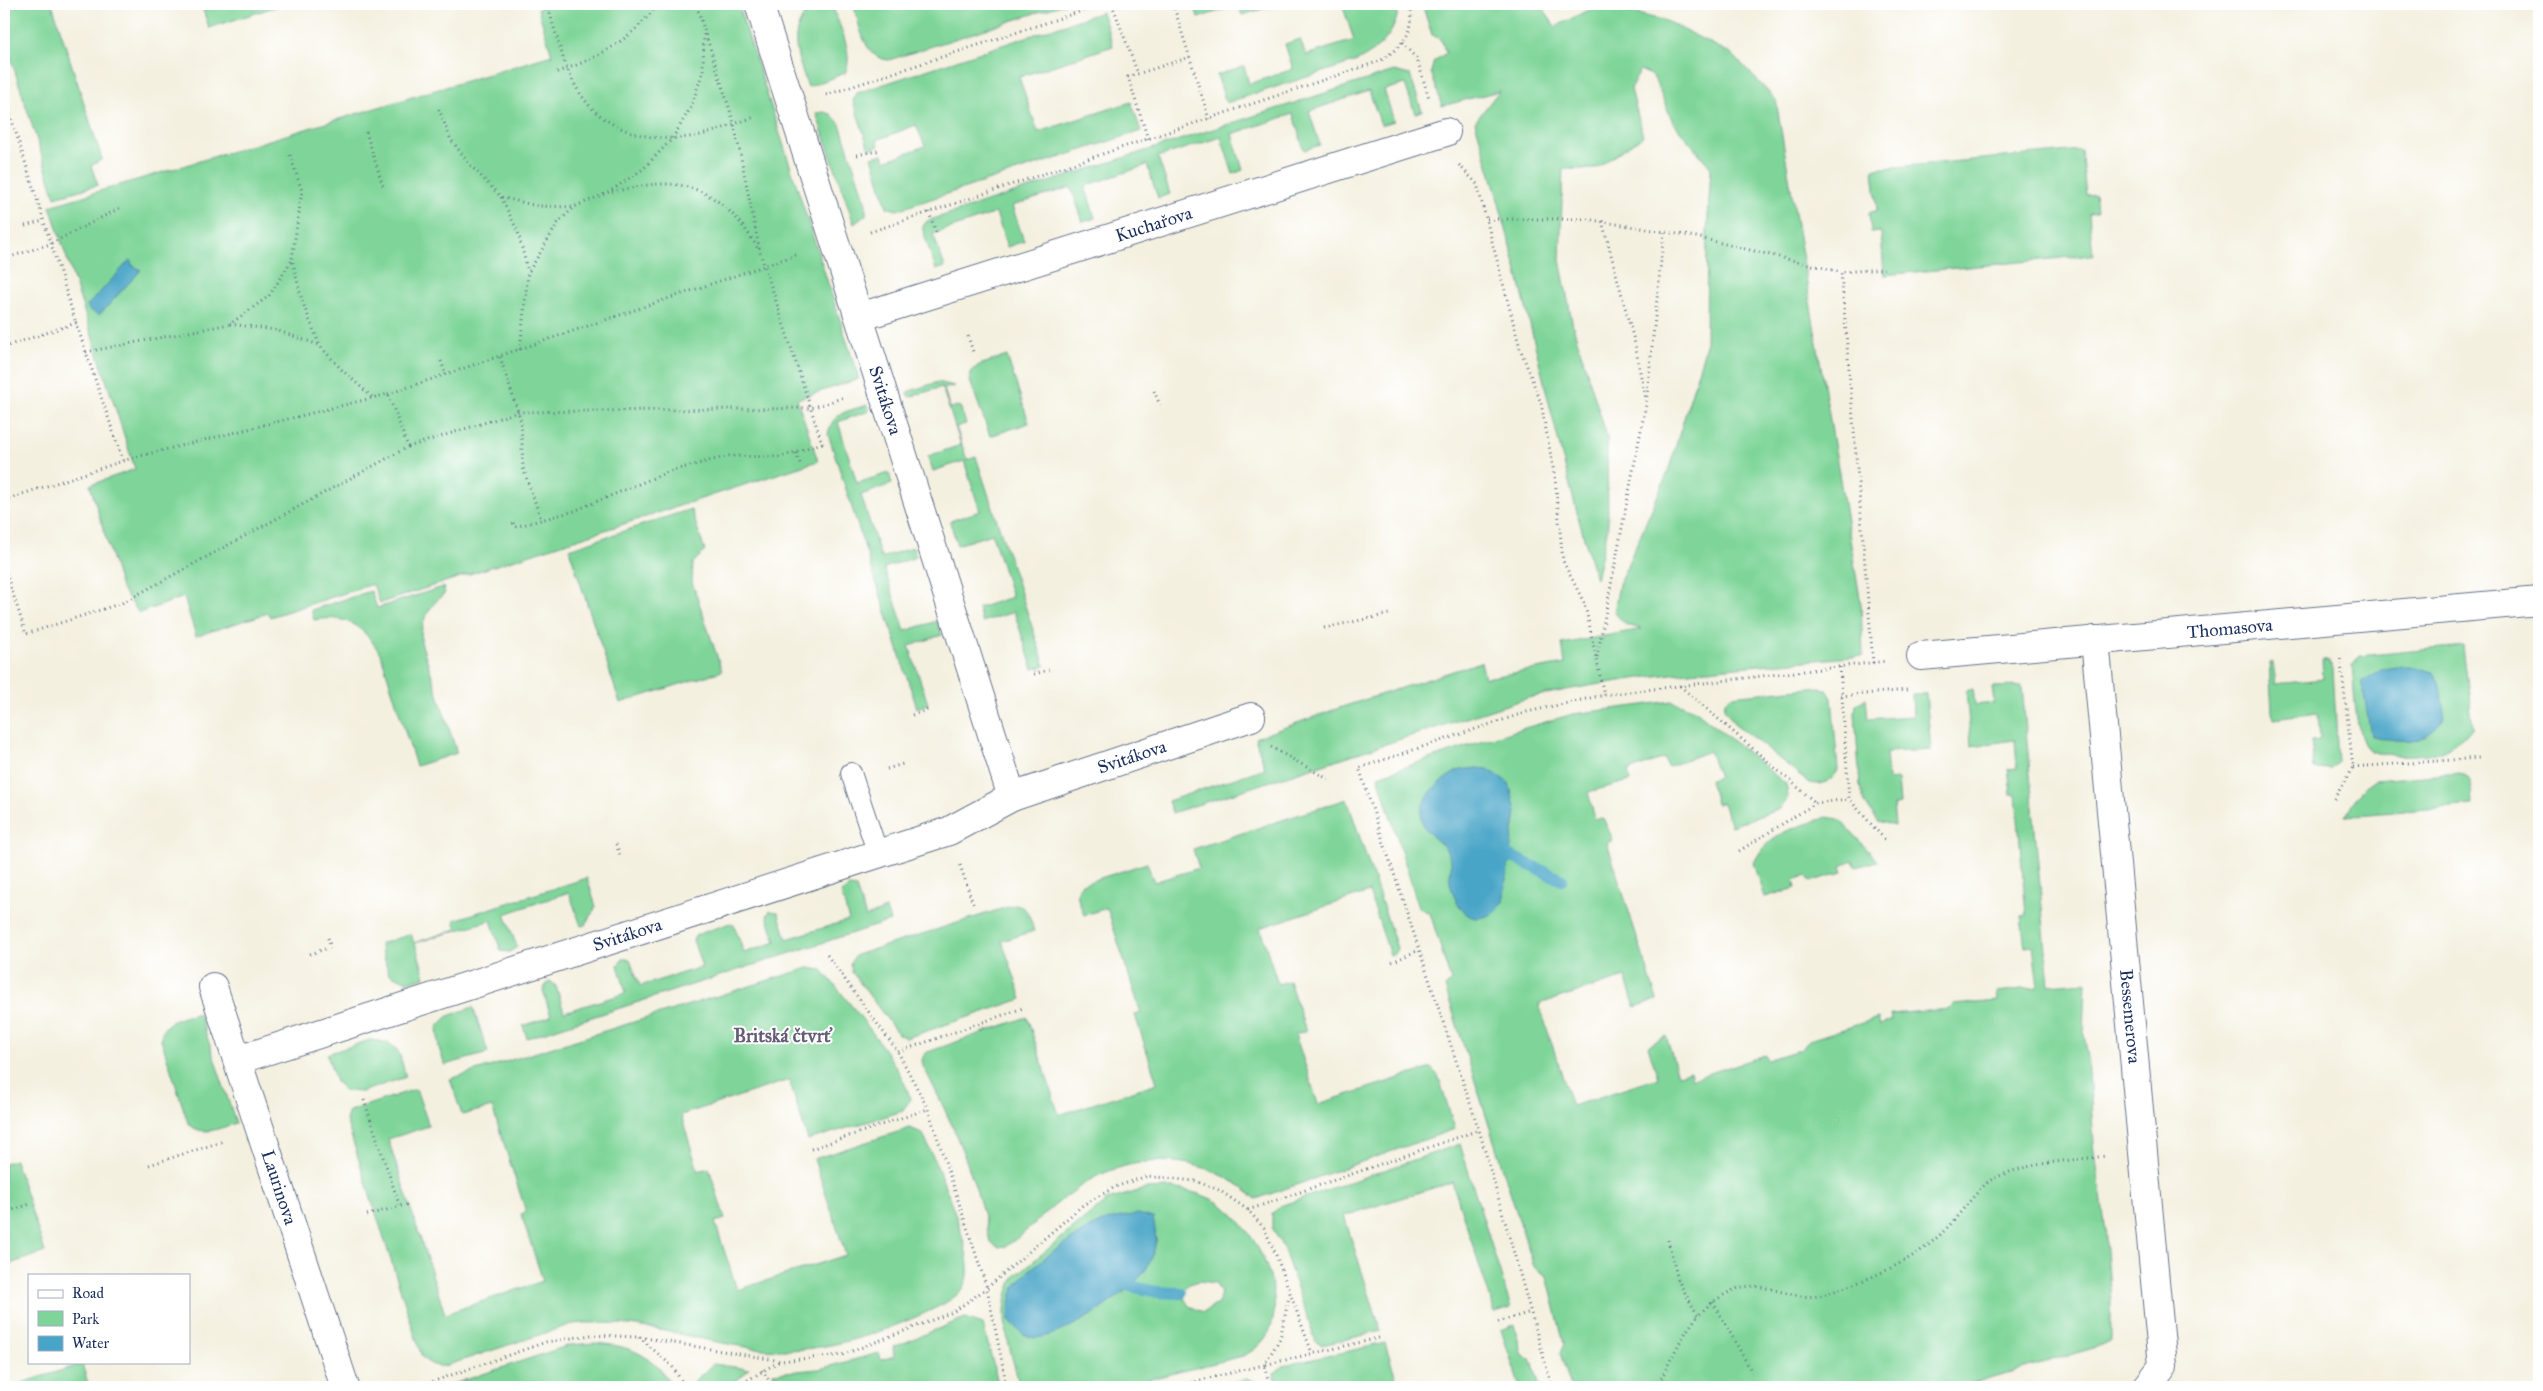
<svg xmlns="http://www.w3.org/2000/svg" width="2543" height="1391" viewBox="0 0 2543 1391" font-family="'IM FELL Great Primer',serif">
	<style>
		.green { fill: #7fd599; stroke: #4d827c; fill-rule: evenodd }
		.water { fill: #48a5c7; stroke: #326a92 }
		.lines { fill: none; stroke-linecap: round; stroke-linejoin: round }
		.stream { stroke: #48a5c7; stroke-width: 12 }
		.service-casing { stroke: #67738b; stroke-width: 22 }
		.minor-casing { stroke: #67738b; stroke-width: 30 }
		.path { stroke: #67738b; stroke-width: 3; stroke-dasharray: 1 4; stroke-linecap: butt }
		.service { stroke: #fff; stroke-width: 20 }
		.minor { stroke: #fff; stroke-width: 28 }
		.labels { text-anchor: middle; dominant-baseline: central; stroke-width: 4; stroke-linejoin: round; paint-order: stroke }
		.street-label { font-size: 18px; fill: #1b2f5e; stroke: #fff }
		.neighbourhood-label { font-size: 19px; font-weight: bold; fill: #655d76; stroke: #fff }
	</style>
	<rect width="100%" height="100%" fill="#fff"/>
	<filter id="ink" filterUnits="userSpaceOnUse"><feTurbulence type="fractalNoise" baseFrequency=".02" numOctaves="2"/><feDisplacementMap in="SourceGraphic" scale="10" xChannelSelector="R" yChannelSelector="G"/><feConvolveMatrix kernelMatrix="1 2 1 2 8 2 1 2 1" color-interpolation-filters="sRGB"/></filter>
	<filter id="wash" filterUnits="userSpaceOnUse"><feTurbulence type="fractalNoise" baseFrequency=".0096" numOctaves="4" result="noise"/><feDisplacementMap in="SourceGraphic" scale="20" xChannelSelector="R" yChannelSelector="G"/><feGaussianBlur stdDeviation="1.12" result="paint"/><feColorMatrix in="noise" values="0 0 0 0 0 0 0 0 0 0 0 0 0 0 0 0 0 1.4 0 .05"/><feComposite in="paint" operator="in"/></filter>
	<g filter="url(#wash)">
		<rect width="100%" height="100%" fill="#f4f0df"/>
		<path class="green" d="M4,4H52L102,159L91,166L98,185L55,197L4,37Z
			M201,4H284L209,28Z
			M547,4H738L859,379L797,399L818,461L380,603L373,584L270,617L268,613L196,636L184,597L139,613L121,588L90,485L135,469L50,206L552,55L538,9ZM130,260L132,265L141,270L99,315Z
			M813,4H832C838,24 855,53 845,73L808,87C796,53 786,33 813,4Z
			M853,4H1064L889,60C863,59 860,25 853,4Z
			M1194,4H1267L1268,7L1242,15L1238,5L1198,18Z
			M1342,4H1399C1397,32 1381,49 1357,61L1226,103L1217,75L1244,66L1249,84L1293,69L1285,44L1300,39L1306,55L1354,40Z
			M1422,4H1541L1555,27L1584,12L1605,6L1666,21L1732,54L1776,100L1861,604L1863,656C1750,666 1638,673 1528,698L1172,813L1168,801L1265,768L1255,738L1336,709L1481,662L1485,678L1565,664L1562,644L1642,629L1626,625L1614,612L1619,584L1668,472L1706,345L1707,235L1711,168L1673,122L1653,76L1640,70L1631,89L1643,136L1595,169H1563L1560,260L1573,326L1607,437L1608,527L1596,579C1550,428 1523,272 1475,122L1499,91L1442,106L1431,72L1434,61L1446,53L1441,40L1432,35Z
			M1102,12L1113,46L1019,77L1038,132L1131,102L1141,131L897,210L887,207L872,157L883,154L885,161L925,146L916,125L877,140L879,146L869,149L853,101L857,93Z
			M1394,71L1410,75L1422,111L1415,114L1405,84L1384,90L1394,121L1381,125L1369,91L1309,111L1320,145L1304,150L1293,114L1232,134L1243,170L1233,174L1221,137L1158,157L1170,194L1158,198L1147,165L1085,186L1095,218L1083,222L1071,187L1012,206L1024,241L1007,247L996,213L933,234L945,267L936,270L923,231V226L927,221Z
			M824,112L831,114L840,124L866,204V215L854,224L816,113Z
			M2081,150L2086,195L2095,194L2097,212L2089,213L2093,255L1884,275L1881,232L1871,233L1869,212L1877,211L1873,169Z
			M1007,356L1029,423L990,436L970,381V372L979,365Z
			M938,382L954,386L944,389L950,408L960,406L966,424L956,427L967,460L976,457L1045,666L1033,669L1014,612L982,622L978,608L1012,597L992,534L957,545L950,521L980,511L964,461L933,471L928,456L961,445L942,387L909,397L907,392Z
			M867,405L869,411L838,422L857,483L889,473L892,484L861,495L881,558L913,547L916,557L884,568L905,631L937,621L942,635L909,646L928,704L917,708L828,434C833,411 847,412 867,405Z
			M691,509L705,551L693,563L692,582L722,671L620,703L569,549Z
			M443,587L445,593C429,606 420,622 421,642L457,753L416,766L381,655C364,627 348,614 314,620L311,610L371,591L377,608Z
			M2463,646L2473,729C2463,737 2450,748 2438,752C2425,756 2376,758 2367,748C2355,736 2354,684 2352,666L2360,656Z
			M2322,659L2328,661L2333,668L2338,762L2331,769L2314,768L2311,741L2320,740L2318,713L2274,719L2272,711L2269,663H2273L2276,684L2323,679Z
			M2022,686L2049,985L2086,982L2084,1035L2088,1058L2094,1144L2105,1225L2111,1301V1340L2097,1347L1959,1387H1571L1560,1353L1564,1344L1547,1276L1534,1267L1445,987L1451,981L1430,913L1419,908L1378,776L1501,735L1573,714L1673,701L1696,711L1786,784L1788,797L1780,809L1731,826L1723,803L1716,804L1710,780L1719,777L1709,751L1668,767L1664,758L1628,771L1630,781L1588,792L1595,819L1603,818L1613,840L1607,843L1657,1000L1635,1007L1625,977L1539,1004L1572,1106L1658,1078L1648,1046L1666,1036L1678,1075L1690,1071L1692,1079L1765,1055L1767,1060L1802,1049L1809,1040L1878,1018L1880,1025L1892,1020L1891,1014L1949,1009L1953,1005L1998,1001L1997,992L2038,987L2033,946L2025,947L2021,916L2026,915L2016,795L2011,794L2008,769L2017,768L2015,740L1971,746L1966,691L1973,689L1975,705L1994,703L1992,687Z
			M1820,687L1827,690L1832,698L1838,770C1832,782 1822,786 1810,783L1734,723L1724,708L1725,701L1731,696Z
			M1912,694H1926L1931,750L1886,752L1888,780L1898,779L1900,804L1893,805L1895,826L1878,821L1864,802L1860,786L1855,713L1856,705L1866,698L1868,719L1913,716Z
			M2460,773C2474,777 2472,792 2473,805L2346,816C2354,801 2359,788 2375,780Z
			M1347,799L1397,948L1396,953L1390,955L1369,892L1260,928L1278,984L1289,981L1306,1031L1295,1034L1318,1104L1431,1068L1438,1075L1455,1129L1256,1199C1214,1160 1157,1151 1104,1173C1088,1179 1072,1193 1059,1202C1041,1216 1025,1234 1006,1246L998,1247L990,1242C977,1180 953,1123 923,1066L922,1060L925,1053L1027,1017L1059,1115L1157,1083L1135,1015L1141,1013L1107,908L1084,915C1080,904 1073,893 1082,884L1147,863L1154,882L1199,868L1193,849Z
			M1826,817L1839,819L1878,861L1856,867L1853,861L1841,866L1843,872L1810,882L1807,875L1794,880L1796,888L1765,897L1754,863C1769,830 1796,829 1826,817Z
			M587,878L596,907L585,925L581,926L569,892L505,914L517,947L510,952L501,951L491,920L415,943L425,977L408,982L389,974L380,944L411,934L414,943L457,929L454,920Z
			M849,887L856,888L866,917L886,909L890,921L527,1038L523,1026L551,1016L543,991L547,983L550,981L556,986L564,1012L626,993L618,965L623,959H630L640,986L702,967L693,940L696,935L730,923L734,925L744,953L776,942L767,915L770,911L778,912L787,939L849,920L841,893Z
			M1014,905C1029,906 1030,919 1034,931L1002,941L1022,999L906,1038L898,1034L852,972L850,963L856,955Z
			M808,968L822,970C845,997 904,1067 910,1099L903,1111L808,1140L789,1080L681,1115L698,1171L709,1168L725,1219L715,1222L737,1290L846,1255L814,1159L910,1128L922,1133L925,1138C938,1168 971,1244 968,1275C966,1296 941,1305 925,1313C880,1333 829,1351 779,1350C711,1348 640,1316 572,1324L445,1366C435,1367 429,1364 422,1357L346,1120L349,1111L416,1089L429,1126L388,1139L445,1314L543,1281L521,1214L526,1212L492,1107L462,1115L450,1079Z
			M473,1007L488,1053L445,1065L439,1048L437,1027L448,1016Z
			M199,1013L236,1123C220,1128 201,1138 188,1123L161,1039C162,1019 183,1018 199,1013Z
			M370,1040C401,1043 398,1050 406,1077L361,1092L345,1091L336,1082L327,1054Z
			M1460,1144L1511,1308L1495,1313L1452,1182L1344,1216L1381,1331L1322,1345L1316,1342L1284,1250L1272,1227V1214L1280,1206Z
			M15,1160L45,1252L4,1266V1163Z
			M1172,1188C1189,1191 1204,1194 1219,1203C1262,1231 1306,1327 1243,1356L1118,1387H1020C1011,1350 994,1312 1015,1276L1108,1200L1145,1189ZM1102,1222L1157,1239L1147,1267L1122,1294L1028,1271L1083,1232ZM1200,1281L1215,1283L1221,1292L1218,1304L1203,1312L1189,1306L1181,1293L1189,1284Z
			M965,1318L983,1324L999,1387H749L759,1380L763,1386L775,1380L773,1373L819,1369L879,1353L881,1360L894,1356L893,1347Z
			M1514,1325L1523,1356L1532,1360L1540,1387H1520L1501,1330Z
			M594,1343C629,1345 655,1355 672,1387H444L570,1345Z
			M1385,1343L1399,1387H1278L1274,1374L1282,1366Z
			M82,1364L89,1387H9Z
			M713,1364L749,1369L730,1387H697L693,1382Z
			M1246,1379L1255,1381L1257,1387H1212Z"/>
		<path class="water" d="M130,260L132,265L141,270L99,315L89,310L87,306Z
			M2396,667H2417L2433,672L2439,682L2445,718C2422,747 2404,742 2371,736L2362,682L2383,669Z
			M1476,768L1488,769L1509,783L1516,811L1503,902C1497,912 1491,916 1479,918C1463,920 1452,895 1450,882C1448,871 1455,867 1448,853C1443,842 1427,836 1423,824C1415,803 1437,783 1454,773C1459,769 1469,769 1476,768Z
			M1138,1214L1153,1218C1157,1236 1157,1249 1148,1266C1136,1290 1056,1344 1030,1337C1021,1334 1015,1327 1009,1320C1009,1309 1010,1297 1015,1287C1026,1267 1080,1232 1101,1223C1112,1218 1126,1216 1138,1214Z"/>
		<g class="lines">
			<path class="stream" d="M1510,856L1562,880
				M1130,1286L1157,1292L1181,1293"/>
		</g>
	</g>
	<g filter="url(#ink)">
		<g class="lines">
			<defs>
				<path id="service" d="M851,773L878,854"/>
				<g id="minor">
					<path id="s1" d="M759,4L1012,797"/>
					<path id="s2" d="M860,317L1446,132"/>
					<path id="s3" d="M2095,640L2163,1366L2147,1387"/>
					<path id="s4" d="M1921,656L2539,601"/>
					<path id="s5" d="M213,987L345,1387"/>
					<path id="s6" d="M238,1060L949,831L1012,797L1251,717"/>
				</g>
			</defs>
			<use href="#service" class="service-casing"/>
			<use href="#minor" class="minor-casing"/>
			<path class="path" d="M547,4C557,35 564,73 584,99C611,135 659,144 701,135C719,131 737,122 755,117
				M1112,4L1138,74
				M1173,4L1209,119
				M1402,43L1417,59L1429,98
				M557,72C595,60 635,38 657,4
				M4,95L76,323
				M826,95L1103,4
				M439,109L450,138L470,165L501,197L537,206L574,207L609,192L643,169L672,139L691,107L703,71L704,34
				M366,132L383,186
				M1148,139L1128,77L1190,57
				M290,155L302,191L292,259L302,301L320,346L342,370L372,397
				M857,155L881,150
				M1459,165L1477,184L1520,348L1541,403L1555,478L1563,561L1585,605L1604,695
				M612,192C628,189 645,184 661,184C706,182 738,213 758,249
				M501,197L518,232L528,272
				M929,212L936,233
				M1487,219H1586L1696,237L1841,272
				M1602,221L1635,344L1645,399
				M25,226L43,221
				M870,232L1380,61C1401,47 1417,32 1410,4
				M4,259L50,244L120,208
				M230,324L276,330L319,345
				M4,335L7,346
				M968,336L974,355
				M4,347L76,323L123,461
				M520,350L528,273L558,223L573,208
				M86,352L230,324L269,296L292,260
				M500,357L521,421L523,468L541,519
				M441,361L446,375
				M1154,391L1160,405
				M388,394L799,254
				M408,447L518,412L811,408L845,397
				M796,453L801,466
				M4,500L132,458L388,394L408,447L122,603L26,634L4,566
				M513,523L515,527L574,511L670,471L729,456L781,457L822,443L760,252L734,123L696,4
				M1324,628L1389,614
				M1597,657L1646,404L1664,232
				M1873,663L1841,272L1884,269
				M1840,667L1849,799L1886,841
				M1034,674L1049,670
				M1680,686L1816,803
				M1841,696L1907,690
				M912,715L930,709
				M1271,747L1328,779
				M2353,767L2479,758
				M887,769L906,763
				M2334,799L2353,767L2340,655
				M616,844L620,855
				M1739,851L1816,803L1849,799
				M960,865L974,907
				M328,938L331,948
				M310,954L325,949
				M827,955L898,1052L928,1109L987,1288L1007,1387
				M1392,962L1419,950
				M898,1052L1023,1008
				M364,1100L400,1207
				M811,1149L928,1109
				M149,1165L224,1141
				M1248,1210L1479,1130
				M4,1213L30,1204
				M367,1215L409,1204
				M1668,1240L1678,1280L1698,1316
				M1713,1302L1752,1372
				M1498,1322L1531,1312
				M639,1337L672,1366L685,1387
				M762,1370L770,1382
				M423,1385L546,1342L591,1335L639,1337L781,1361L842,1355L953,1312L987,1288L1083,1205L1115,1187L1147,1176L1195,1181L1219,1190L1248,1210L1264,1228L1276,1255L1312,1353
				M740,1387L748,1380L780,1361
				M1171,1387L1264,1365L1280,1339L1289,1296
				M1270,1387L1264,1365L1383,1337
				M1552,1387L1479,1130L1359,768L1527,712L1604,695L1887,661
				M1657,1387C1672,1358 1686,1322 1713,1302C1720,1297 1734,1288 1743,1287C1772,1282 1796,1305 1829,1293C1869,1279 1911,1263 1942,1233C1954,1222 1980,1186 1991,1180C2025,1162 2068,1161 2106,1156"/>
			<use href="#service" class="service"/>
			<use href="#minor" class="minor"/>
		</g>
	</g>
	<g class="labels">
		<g class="street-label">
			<text stroke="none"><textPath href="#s2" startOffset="308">Kuchařova</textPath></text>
			<text stroke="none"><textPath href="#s1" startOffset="416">Svitákova</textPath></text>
			<text stroke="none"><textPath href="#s4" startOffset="310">Thomasova</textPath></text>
			<text stroke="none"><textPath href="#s6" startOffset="945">Svitákova</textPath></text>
			<text stroke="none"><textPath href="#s6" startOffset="409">Svitákova</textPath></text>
			<text stroke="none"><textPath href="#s3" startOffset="378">Bessemerova</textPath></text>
			<text stroke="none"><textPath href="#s5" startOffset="211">Laurinova</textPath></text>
		</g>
		<g class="neighbourhood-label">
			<text x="782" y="1035">Britská čtvrť</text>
		</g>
	</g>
	<rect width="2543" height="1391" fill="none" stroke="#fff" stroke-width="20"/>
	<rect x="28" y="1274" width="162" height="90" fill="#ffffff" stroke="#a4acbf"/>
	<rect x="38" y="1290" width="25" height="8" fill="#ffffff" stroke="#a4acbf"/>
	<text x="72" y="1298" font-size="15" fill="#1b2f5e">Road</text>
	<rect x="38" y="1311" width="25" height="15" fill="#7fd599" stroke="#a4acbf"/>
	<text x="72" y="1324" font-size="15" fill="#1b2f5e">Park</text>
	<rect x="38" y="1336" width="25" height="15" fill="#48a5c7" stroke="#a4acbf"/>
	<text x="72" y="1348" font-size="15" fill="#1b2f5e">Water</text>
</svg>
